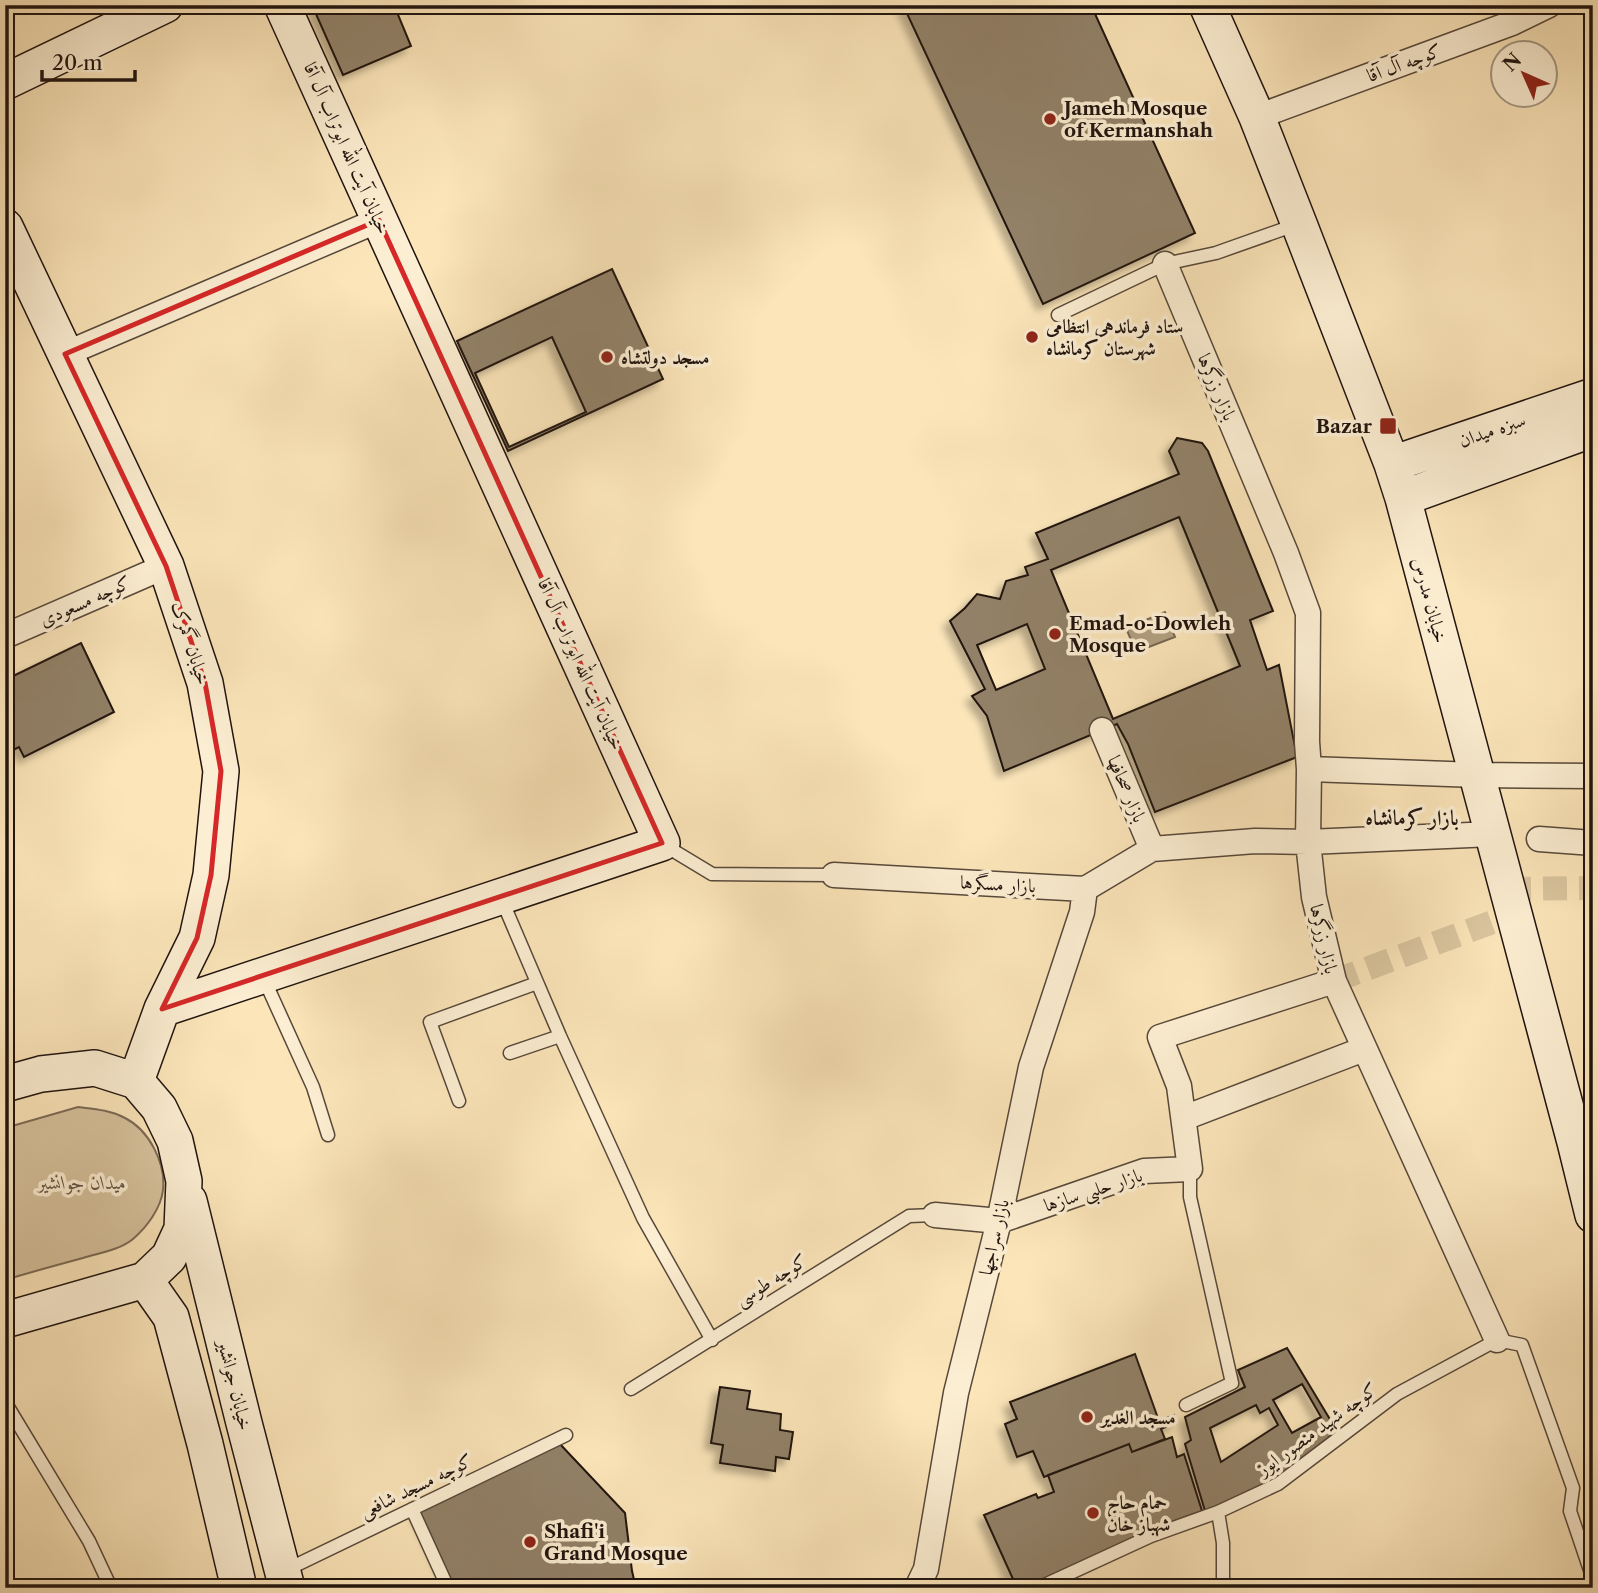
<svg xmlns="http://www.w3.org/2000/svg" width="1598" height="1593" viewBox="0 0 1598 1593" font-family="'Libre Caslon Text',Amiri,serif">
	<style>
		.green { fill: #d6c19c; stroke: #7b6a56; stroke-width: 2 }
		.water { fill: #b19e7f; stroke: #776752; stroke-width: 2 }
		.building { fill: #928167; stroke: #20140f; stroke-width: 2; fill-rule: evenodd; filter: url(#shadow) }
		.lines { fill: none; stroke-linecap: round; stroke-linejoin: round }
		.street-tunnel { stroke: #dac6a0; stroke-width: 24; stroke-dasharray: 24 12; stroke-linecap: butt }
		.lane-casing { stroke: #57483a; stroke-width: 15 }
		.street-casing { stroke: #57483a; stroke-width: 27 }
		.secondary-casing { stroke: #20140f; stroke-width: 38 }
		.lane { stroke: #fceed2; stroke-width: 12 }
		.street { stroke: #fceed2; stroke-width: 24 }
		.secondary { stroke: #fceed2; stroke-width: 35 }
		.marked { fill: none; stroke: #d62828; stroke-width: 5; stroke-linejoin: round }
		.poi-dot { fill: #8f2418; stroke: #fceed2; stroke-width: 2.5 }
		.labels { text-anchor: middle; dominant-baseline: central; stroke-width: 7; stroke-linejoin: round; paint-order: stroke }
		.street-label { font-size: 19px; fill: #20140f; stroke: #fceed2 }
		.poi-label { font-size: 19px; font-weight: bold; fill: #20140f; stroke: #fceed2; text-anchor: start }
		.park-label { font-size: 19px; font-style: italic; fill: #605140; stroke: #fceed2 }
		.neighbourhood-label { font-size: 21px; font-weight: bold; fill: #20140f; stroke: #fceed2 }
	</style>
	<defs>
		<filter id="shadow"><feDropShadow dx="-6" dy="6" stdDeviation="3.5" flood-color="#0004"/></filter>
	</defs>
	<rect width="100%" height="100%" fill="#fbe5b9"/>
	<filter id="stains"><feTurbulence type="fractalNoise" baseFrequency=".00286" numOctaves="4"/><feColorMatrix values="0 0 0 0 .2 0 0 0 0 .09 0 0 0 0 .02 0 0 0 .5 -.17"/></filter>
	<radialGradient id="worn" r=".72"><stop offset=".6" stop-color="#630" stop-opacity="0"/><stop offset="1" stop-color="#630" stop-opacity=".3"/></radialGradient>
	<path class="green" d="M78,1107C94,1109 110,1110 125,1118C149,1130 166,1163 163,1190C161,1208 147,1227 133,1239C120,1250 99,1253 83,1258C57,1265 31,1272 5,1280V1128Z"/>
	<path class="water" d="M1165,612L1175,637L1136,652L1126,628Z"/>
	<path class="building" d="M312,5H394L411,46L343,75Z
		M903,5H1091L1195,233L1043,304Z
		M612,269L663,379L508,451L457,341ZM552,337L586,412L509,447L475,373Z
		M1177,438L1202,443L1208,451L1273,611L1250,620L1267,670L1279,665L1297,757L1155,812L1128,744L1117,724L1004,771L987,716L972,696L985,689L950,621L965,608L977,594L1000,599L1006,581L1028,575L1025,567L1048,559L1036,533L1179,474L1169,451ZM1179,517L1240,666L1113,719L1051,570ZM1027,624L1045,669L996,690L977,645Z
		M81,643L114,712L24,757L19,747L5,754V680Z
		M1287,1348L1337,1431L1276,1480L1230,1502L1205,1511L1185,1444L1191,1440L1185,1417L1245,1387L1238,1370ZM1302,1384L1321,1417L1292,1433L1273,1400ZM1256,1405L1260,1413L1269,1408L1278,1425L1221,1462L1210,1428Z
		M1135,1354L1159,1421L1174,1415L1176,1422L1161,1429L1165,1439L1132,1452L1129,1444L1044,1477L1033,1451L1017,1457L1005,1424L1017,1419L1010,1402Z
		M720,1387L750,1391L747,1409L781,1414L780,1430L793,1432L789,1459L776,1457L775,1471L720,1463L723,1445L711,1443Z
		M1172,1437L1177,1457L1184,1454L1202,1511L1150,1530L1024,1588H1017L984,1515L1036,1494L1038,1498L1054,1492L1048,1475L1129,1444L1132,1452Z
		M559,1443L625,1513L632,1571L636,1588H453L418,1511Z"/>
	<g class="lines">
		<path class="street-tunnel" d="M1507,889L1593,888
			M1334,981L1514,914"/>
		<defs>
			<path id="lane" d="M1504,5L1512,23
				M1058,315L1165,264L1216,253L1298,224
				M664,845L712,874L834,875
				M501,898L560,1036L643,1218L712,1340
				M264,979L313,1087L328,1135
				M510,1053L560,1036
				M459,1101L430,1022L537,983
				M631,1389L909,1216L935,1215
				M5,1402L89,1541L111,1588
				M1186,1405L1232,1383L1190,1197V1169
				M412,1509L448,1588
				M1218,1512L1223,1543V1588
				M286,1570L566,1435
				M1038,1588L1151,1536L1218,1512L1278,1484L1397,1394L1497,1340L1522,1345L1573,1488L1570,1511L1593,1579"/>
			<path id="street" d="M1257,117L1512,23L1549,5
				M1165,264L1286,553L1308,613L1307,742L1309,769L1308,842L1314,897L1334,981L1497,1340
				M65,354L379,220
				M5,636L166,566
				M1102,730L1152,849
				M1309,769L1477,775L1593,776
				M1539,839L1593,843
				M834,875L1085,889L1152,849L1255,841L1308,842L1493,834
				M1184,1118L1364,1049
				M935,1215L999,1221L1144,1171L1190,1169L1179,1086L1160,1037L1334,981
				M917,1588L926,1569L956,1393L999,1221L1031,1067L1082,912L1085,889"/>
			<path id="secondary" d="M1207,5L1257,117L1299,224L1392,464L1403,498L1575,1142L1593,1215
				M5,82L165,5
				M5,227L166,566L205,683L221,771L211,875L197,938L162,1009L136,1081
				M1392,464L1593,396
				M1403,498L1593,429
				M162,1009L662,843L282,5
				M5,1084L41,1074L95,1068L136,1081L159,1108L175,1141L184,1181L182,1229L169,1257L145,1280L5,1320
				M189,1201L244,1423L287,1588
				M145,1280L171,1317L205,1444L239,1588"/>
		</defs>
		<use href="#lane" class="lane-casing"/>
		<use href="#street" class="street-casing"/>
		<use href="#secondary" class="secondary-casing"/>
		<use href="#lane" class="lane"/>
		<use href="#street" class="street"/>
		<use href="#secondary" class="secondary"/>
	</g>
	<path class="marked" d="M379,220L662,843L162,1009L197,938L211,875L221,771L205,683L166,566L65,354Z"/>
	<g class="poi-dot">
		<circle cx="1050" cy="119" r="7"/>
		<circle cx="1032" cy="337" r="7"/>
		<circle cx="607" cy="357" r="7"/>
		<rect x="1379" y="417" width="18" height="18" rx="3.5"/>
		<circle cx="1055" cy="634" r="7"/>
		<circle cx="1087" cy="1417" r="7"/>
		<circle cx="1093" cy="1513" r="7"/>
		<circle cx="530" cy="1542" r="7"/>
	</g>
	<g class="labels">
		<g class="street-label">
			<text transform="translate(1404 63) rotate(-20)">کوچه آل آقا</text>
			<text transform="translate(347 148) rotate(66)">خیابان آیت الله ابوتراب آل آقا</text>
			<text transform="translate(1217 387) rotate(67)">بازار زرگرها</text>
			<text transform="translate(1492 430) rotate(-19)">سبزه میدان</text>
			<text transform="translate(1430 600) rotate(75)">خیابان مدرس</text>
			<text transform="translate(85 601) rotate(-24)">کوچه مسعودی</text>
			<text transform="translate(191 643) rotate(72)">خیابان گمرک</text>
			<text transform="translate(581 664) rotate(66)">خیابان آیت الله ابوتراب آل آقا</text>
			<text transform="translate(1127 789) rotate(67)">بازار صحافها</text>
			<text transform="translate(998 884) rotate(3)">بازار مسگرها</text>
			<text transform="translate(1324 939) rotate(77)">بازار زرگرها</text>
			<text transform="translate(1093 1190) rotate(-18)">بازار حلبی سازها</text>
			<text transform="translate(994 1237) rotate(-77)">بازار سراجها</text>
			<text transform="translate(771 1280) rotate(-32)">کوچه طوسی</text>
			<text transform="translate(235 1385) rotate(76)">خیابان جوانشیر</text>
			<text transform="translate(1317 1429) rotate(-36)">کوچه شهید منصور ایوز</text>
			<text transform="translate(416 1486) rotate(-26)">کوچه مسجد شافعی</text>
		</g>
		<g class="poi-label">
			<text x="1064" y="108">Jameh Mosque<tspan x="1064" dy="22">of Kermanshah</tspan></text>
			<text x="1046" y="326">ستاد فرماندهی انتظامی<tspan x="1046" dy="22">شهرستان کرمانشاه</tspan></text>
			<text x="621" y="357">مسجد دولتشاه</text>
			<text x="1372" y="426" text-anchor="end">Bazar</text>
			<text x="1069" y="623">Emad-o-Dowleh<tspan x="1069" dy="22">Mosque</tspan></text>
			<text x="1101" y="1417">مسجد الغدیر</text>
			<text x="1107" y="1502">حمام حاج<tspan x="1107" dy="22">شهباز خان</tspan></text>
			<text x="544" y="1531">Shafi'i<tspan x="544" dy="22">Grand Mosque</tspan></text>
		</g>
		<g class="park-label">
			<text x="82" y="1182">میدان جوانشیر</text>
		</g>
		<g class="neighbourhood-label">
			<text x="1412" y="817">بازار کرمانشاه</text>
		</g>
	</g>
	<rect width="1598" height="1593" fill="none" stroke="#fbe5b9" stroke-width="28"/>
	<rect x="7" y="7" width="1584" height="1579" fill="none" stroke="#20140f" stroke-width="3.5"/>
	<rect x="14" y="14" width="1570" height="1565" fill="none" stroke="#20140f" stroke-width="2"/>
	<g transform="translate(1524 74) rotate(315)"><circle r="33" fill="#fceed2" stroke="#a49784" stroke-width="2"/>
	<path d="M0-5L12 26L0 18L-12 26Z" fill="#8f2418"/>
	<text y="-10" font-size="19" font-weight="bold" text-anchor="middle" fill="#20140f">N</text>
	</g>
	<path d="M42 70v10h93v-10" fill="none" stroke="#20140f" stroke-width="3.5"/>
	<text x="52" y="70" font-size="21" fill="#20140f" stroke="#fceed2" stroke-width="5" paint-order="stroke">20 m</text>
	<rect width="100%" height="100%" filter="url(#stains)"/>
	<rect width="100%" height="100%" fill="url(#worn)"/>
</svg>
